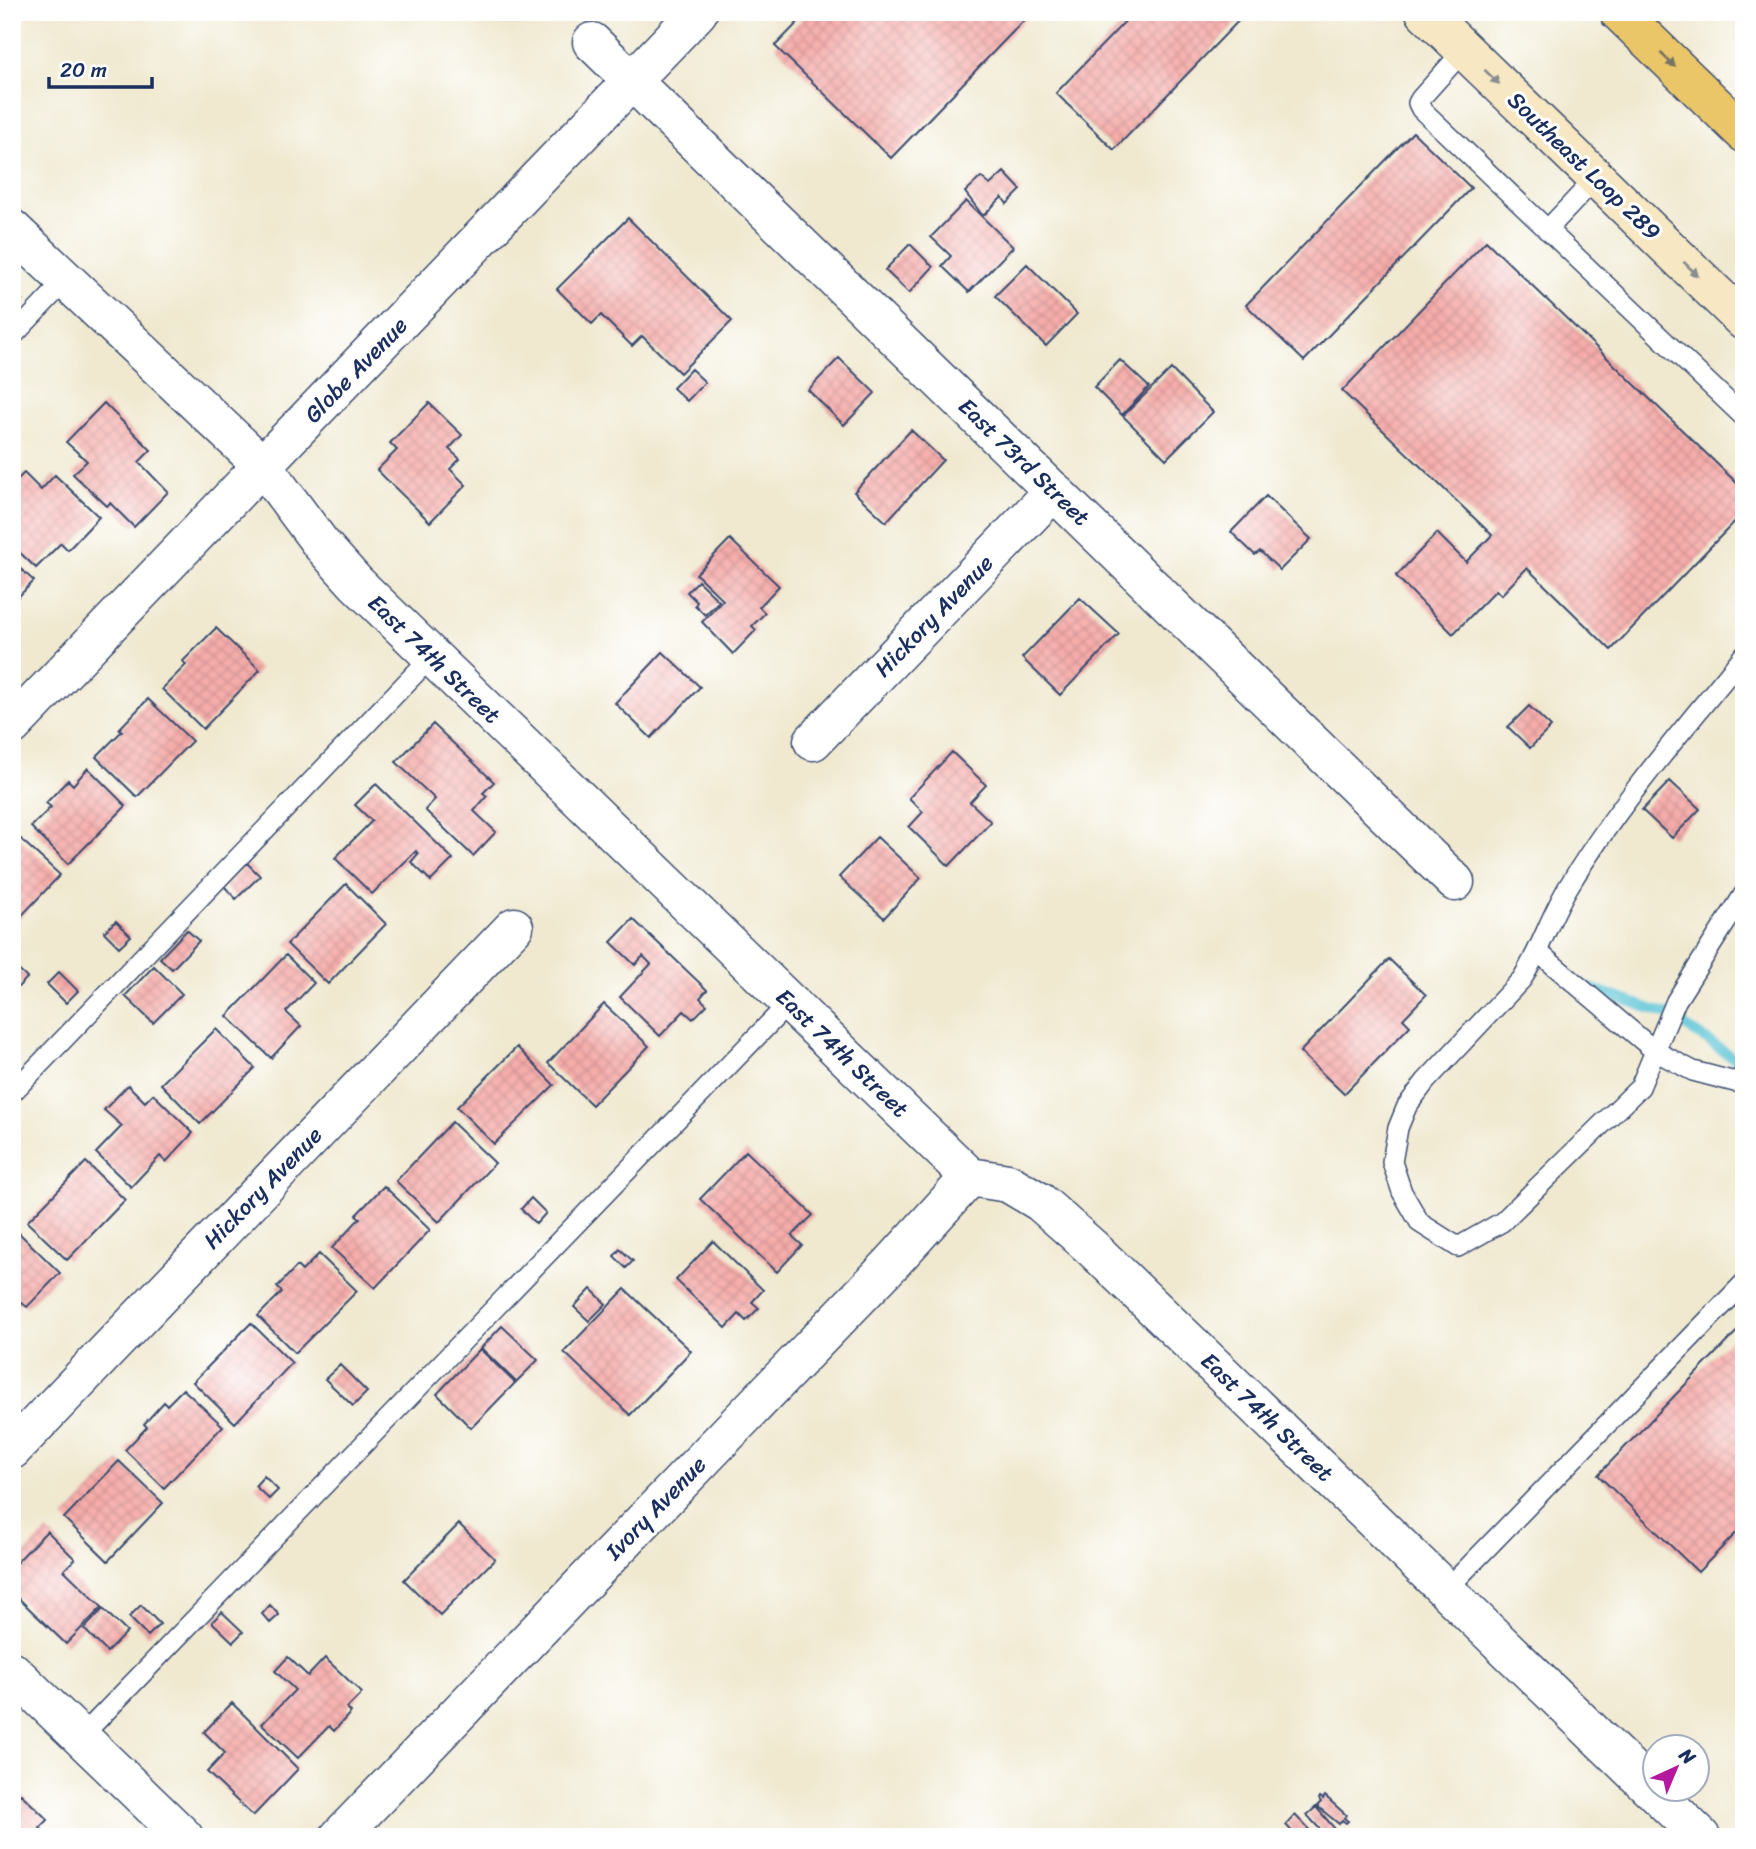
<svg xmlns="http://www.w3.org/2000/svg" width="1756" height="1849" viewBox="0 0 1756 1849" font-family="Sriracha,sans-serif">
	<style>
		.lines { fill: none; stroke-linecap: round; stroke-linejoin: round }
		.stream { stroke: #5bc4d6; stroke-width: 10 }
		.building { fill: url(#building-cross-hatch) }
		.service-casing { stroke: #3b4b6f; stroke-width: 22 }
		.minor-casing { stroke: #3b4b6f; stroke-width: 41 }
		.secondary-casing { stroke: #3b4b6f; stroke-width: 41 }
		.motorway-casing { stroke: #3b4b6f; stroke-width: 41 }
		.service { stroke: #fff; stroke-width: 19 }
		.minor { stroke: #fff; stroke-width: 38 }
		.secondary { stroke: #f7e8c3; stroke-width: 38 }
		.motorway { stroke: #eac669; stroke-width: 38 }
		.oneway { fill: #787363 }
		.oneway2 { fill: #898c90 }
		.labels { text-anchor: middle; dominant-baseline: central; stroke-width: 6; stroke-linejoin: round; paint-order: stroke }
		.street-label { font-size: 23px; fill: #1b2f5e; stroke: #fff }
	</style>
	<defs>
		<pattern id="building-cross-hatch" width="8" height="8" patternUnits="userSpaceOnUse" patternTransform="scale(1.75)"><rect width="8" height="8" fill="#f6adaa"/><path d="M0 0l8 8M0 8l8-8" fill="none" stroke="#d29595"/></pattern>
	</defs>
	<rect width="100%" height="100%" fill="#fff"/>
	<filter id="ink" filterUnits="userSpaceOnUse"><feTurbulence type="fractalNoise" baseFrequency=".0143" numOctaves="2"/><feDisplacementMap in="SourceGraphic" scale="14" xChannelSelector="R" yChannelSelector="G"/><feConvolveMatrix kernelMatrix="1 2 1 2 8 2 1 2 1" color-interpolation-filters="sRGB"/></filter>
	<filter id="wash" filterUnits="userSpaceOnUse"><feTurbulence type="fractalNoise" baseFrequency=".00686" numOctaves="4" result="noise"/><feDisplacementMap in="SourceGraphic" scale="28" xChannelSelector="R" yChannelSelector="G"/><feGaussianBlur stdDeviation="1.57" result="paint"/><feColorMatrix in="noise" values="0 0 0 0 0 0 0 0 0 0 0 0 0 0 0 0 0 1.4 0 .05"/><feComposite in="paint" operator="in"/></filter>
	<g filter="url(#wash)">
		<rect width="100%" height="100%" fill="#f0e9d0"/>
		<g class="lines">
			<path class="stream" d="M1585,986L1669,1015L1744,1065"/>
		</g>
		<g id="blocks">
			<path class="building" d="M808,12H1032L891,158L775,46Z
				M1134,12H1247L1114,150L1056,93Z
				M1413,132L1471,188L1304,361L1246,305Z
				M1004,172L1021,190L1007,204L1002,197L983,216L965,192L981,177L990,185Z
				M966,201L1013,247L969,292L942,266L951,256L931,237Z
				M628,218L732,321L680,373L642,336L632,346L601,315L592,324L557,289Z
				M1486,241L1744,490V512L1611,650L1527,568L1501,595L1496,590L1453,634L1396,576L1437,533L1466,562L1492,535L1342,391Z
				M910,244L933,267L909,293L885,270Z
				M1027,264L1077,314L1046,346L995,296Z
				M12,290L22,300L12,310Z
				M839,358L875,393L844,425L808,390Z
				M1120,360L1149,387L1122,415L1094,387Z
				M691,369L705,382L687,401L673,388Z
				M1171,369L1213,412L1166,459L1123,416Z
				M104,403L151,450L139,462L168,492L134,527L110,503L107,506L73,474L87,461L66,442Z
				M429,403L462,435L449,449L460,459L450,469L466,485L430,522L377,470L397,450L390,443Z
				M911,430L943,460L886,522L854,492Z
				M24,473L41,490L55,475L99,517L68,550L61,543L36,568L12,545V518L16,514L12,509V485Z
				M1266,496L1311,539L1280,570L1260,551L1255,555L1231,532Z
				M730,539L779,586L759,607L765,613L752,626L756,630L733,654L702,622L723,600L696,574Z
				M12,561L34,581L12,603Z
				M698,581L719,601L705,615L695,605L697,602L687,592Z
				M1080,598L1119,634L1060,695L1022,658Z
				M216,628L260,670L203,729L162,689L186,665L183,661Z
				M663,652L700,687L651,738L615,703Z
				M148,699L192,741L137,797L96,757L122,731L119,729Z
				M1529,706L1551,727L1530,748L1508,727Z
				M433,724L494,782L483,793L487,796L474,811L496,832L473,856L425,810L435,799L396,762Z
				M952,752L986,785L970,802L991,822L949,866L909,827L923,812L909,798Z
				M88,768L126,806L68,864L31,827L51,807L46,803L68,780L73,785Z
				M1670,781L1700,809L1672,838L1642,810Z
				M376,784L453,859L431,881L411,862L418,854L416,851L372,894L335,858L372,821L355,805Z
				M12,831L60,875L12,926Z
				M877,837L921,878L884,918L839,877Z
				M247,863L260,876L236,899L224,886Z
				M346,884L386,924L328,984L287,944Z
				M633,919L707,990L700,998L707,1005L693,1019L684,1011L660,1036L620,997L651,964L643,956L635,965L611,942Z
				M116,921L131,936L119,947L104,932Z
				M187,930L199,941L172,969L160,958Z
				M286,955L314,983L286,1012L301,1026L271,1058L227,1016Z
				M1389,959L1426,995L1403,1019L1410,1026L1344,1094L1300,1052Z
				M12,964L27,978L12,993Z
				M154,966L182,994L153,1023L125,996Z
				M59,972L78,991L66,1003L47,984Z
				M604,1004L649,1046L592,1105L548,1063Z
				M216,1029L255,1068L200,1124L161,1084Z
				M517,1047L554,1085L494,1144L457,1107Z
				M128,1085L145,1102L153,1094L193,1133L166,1162L160,1156L131,1187L96,1153L122,1126L104,1110Z
				M452,1122L495,1163L439,1222L396,1181Z
				M746,1151L813,1215L792,1236L802,1245L777,1272L700,1199Z
				M86,1162L125,1200L67,1260L27,1222Z
				M384,1186L430,1230L375,1288L332,1248L360,1218L356,1215Z
				M531,1198L546,1213L536,1224L521,1209Z
				M18,1232L60,1273L27,1307L21,1302L12,1311V1238Z
				M713,1241L763,1290L752,1302L759,1308L746,1321L739,1314L726,1328L676,1280Z
				M620,1249L633,1261L626,1268L614,1256Z
				M319,1254L357,1291L295,1353L258,1316L282,1292L277,1287L297,1266L302,1271Z
				M591,1289L606,1304L589,1321L574,1307Z
				M625,1289L691,1351L630,1415L564,1352Z
				M251,1323L292,1363L235,1423L193,1382Z
				M1744,1324V1525L1698,1572L1598,1475Z
				M502,1326L538,1360L516,1382L481,1348Z
				M480,1349L515,1383L471,1428L437,1394Z
				M340,1365L367,1392L353,1406L325,1379Z
				M183,1389L223,1426L164,1488L125,1450L147,1427L144,1424L164,1402L167,1405Z
				M119,1461L163,1503L108,1561L64,1518Z
				M264,1476L278,1490L269,1499L255,1486Z
				M459,1524L495,1559L440,1615L404,1580Z
				M47,1531L75,1559L64,1570L102,1607L66,1644L12,1592V1567Z
				M141,1605L160,1624L148,1636L129,1617Z
				M270,1605L279,1615L270,1623L262,1614Z
				M103,1609L127,1632L107,1652L84,1629Z
				M222,1612L243,1632L233,1642L212,1622Z
				M288,1657L308,1676L325,1658L362,1693L347,1708L351,1712L334,1731L329,1726L298,1758L262,1724L295,1690L275,1671Z
				M232,1703L298,1769L253,1816L207,1772L225,1753L204,1732Z
				M21,1794L48,1820L40,1828L49,1837H12V1803Z
				M1325,1796L1346,1815L1344,1818L1348,1821L1346,1823L1342,1820L1339,1824L1317,1806L1321,1802L1319,1799L1320,1797L1323,1799Z
				M1316,1807L1342,1837H1327L1307,1815Z
				M1295,1815L1316,1837H1297L1286,1825Z"/>
		</g>
	</g>
	<g filter="url(#ink)">
		<use href="#blocks" fill-opacity="0" stroke="#3b4b6f" stroke-width="2"/>
		<g class="lines">
			<defs>
				<path id="service" d="M1464,50L1421,98L1418,103L1421,109L1744,417
					M1547,230L1596,178
					M12,337L66,280
					M1744,655C1683,730 1620,802 1570,884C1551,914 1541,949 1522,979L1426,1081L1407,1106L1398,1128L1392,1162L1402,1192L1420,1223L1458,1247L1502,1222L1640,1087L1676,1001L1744,894
					M1538,952L1655,1051L1693,1071L1735,1082L1744,1075
					M12,1093L432,656
					M1446,1590L1744,1283
					M81,1737L790,1002"/>
				<path id="minor" d="M592,42L1455,882
					M12,229L263,466L321,544L356,583L970,1177L1008,1183L1040,1202L1091,1247L1701,1837
					M12,726L698,12
					M813,741L1054,491
					M12,1450L514,927
					M12,1671L184,1837
					M339,1837L890,1265L970,1177"/>
				<path id="secondary" d="M1425,12L1744,321"/>
				<path id="motorway" d="M1619,12L1744,133"/>
			</defs>
			<use href="#service" class="service-casing"/>
			<use href="#minor" class="minor-casing"/>
			<use href="#secondary" class="secondary-casing"/>
			<use href="#motorway" class="motorway-casing"/>
			<use href="#service" class="service"/>
			<use href="#minor" class="minor"/>
			<use href="#secondary" class="secondary"/>
			<use href="#motorway" class="motorway"/>
		</g>
		<defs><path id="oneway-solid" d="M-6-.8H1V-3.2L6.5 0L1 3.2V.8H-6Z" transform="scale(1.75)"/></defs>
		<use class="oneway" href="#oneway-solid" transform="translate(1668 60) rotate(44)"/>
		<g class="oneway2">
			<use href="#oneway-solid" transform="translate(1492 77) rotate(44)"/>
			<use href="#oneway-solid" transform="translate(1691 269) rotate(44)"/>
		</g>
	</g>
	<g class="labels">
		<g class="street-label">
			<text transform="translate(1584 166) rotate(44)">Southeast Loop 289</text>
			<text transform="translate(356 370) rotate(-46)">Globe Avenue</text>
			<text transform="translate(1024 462) rotate(44)">East 73rd Street</text>
			<text transform="translate(934 616) rotate(-46)">Hickory Avenue</text>
			<text transform="translate(434 659) rotate(44)">East 74th Street</text>
			<text transform="translate(842 1053) rotate(44)">East 74th Street</text>
			<text transform="translate(263 1188) rotate(-46)">Hickory Avenue</text>
			<text transform="translate(1267 1417) rotate(44)">East 74th Street</text>
			<text transform="translate(656 1508) rotate(-46)">Ivory Avenue</text>
		</g>
	</g>
	<rect width="1756" height="1849" fill="none" stroke="#fff" stroke-width="42"/>
	<g transform="translate(1676 1768) rotate(44)"><circle r="33" fill="#ffffff" stroke="#a4acbf" stroke-width="2"/>
	<path d="M0-5L12 26L0 18L-12 26Z" fill="#b5179e"/>
	<text y="-10" font-size="19" font-weight="bold" text-anchor="middle" fill="#1b2f5e">N</text>
	</g>
	<path d="M49 77v10h103v-10" fill="none" stroke="#1b2f5e" stroke-width="3.5"/>
	<text x="60" y="77" font-size="21" fill="#1b2f5e" stroke="#ffffff" stroke-width="5" paint-order="stroke">20 m</text>
</svg>
